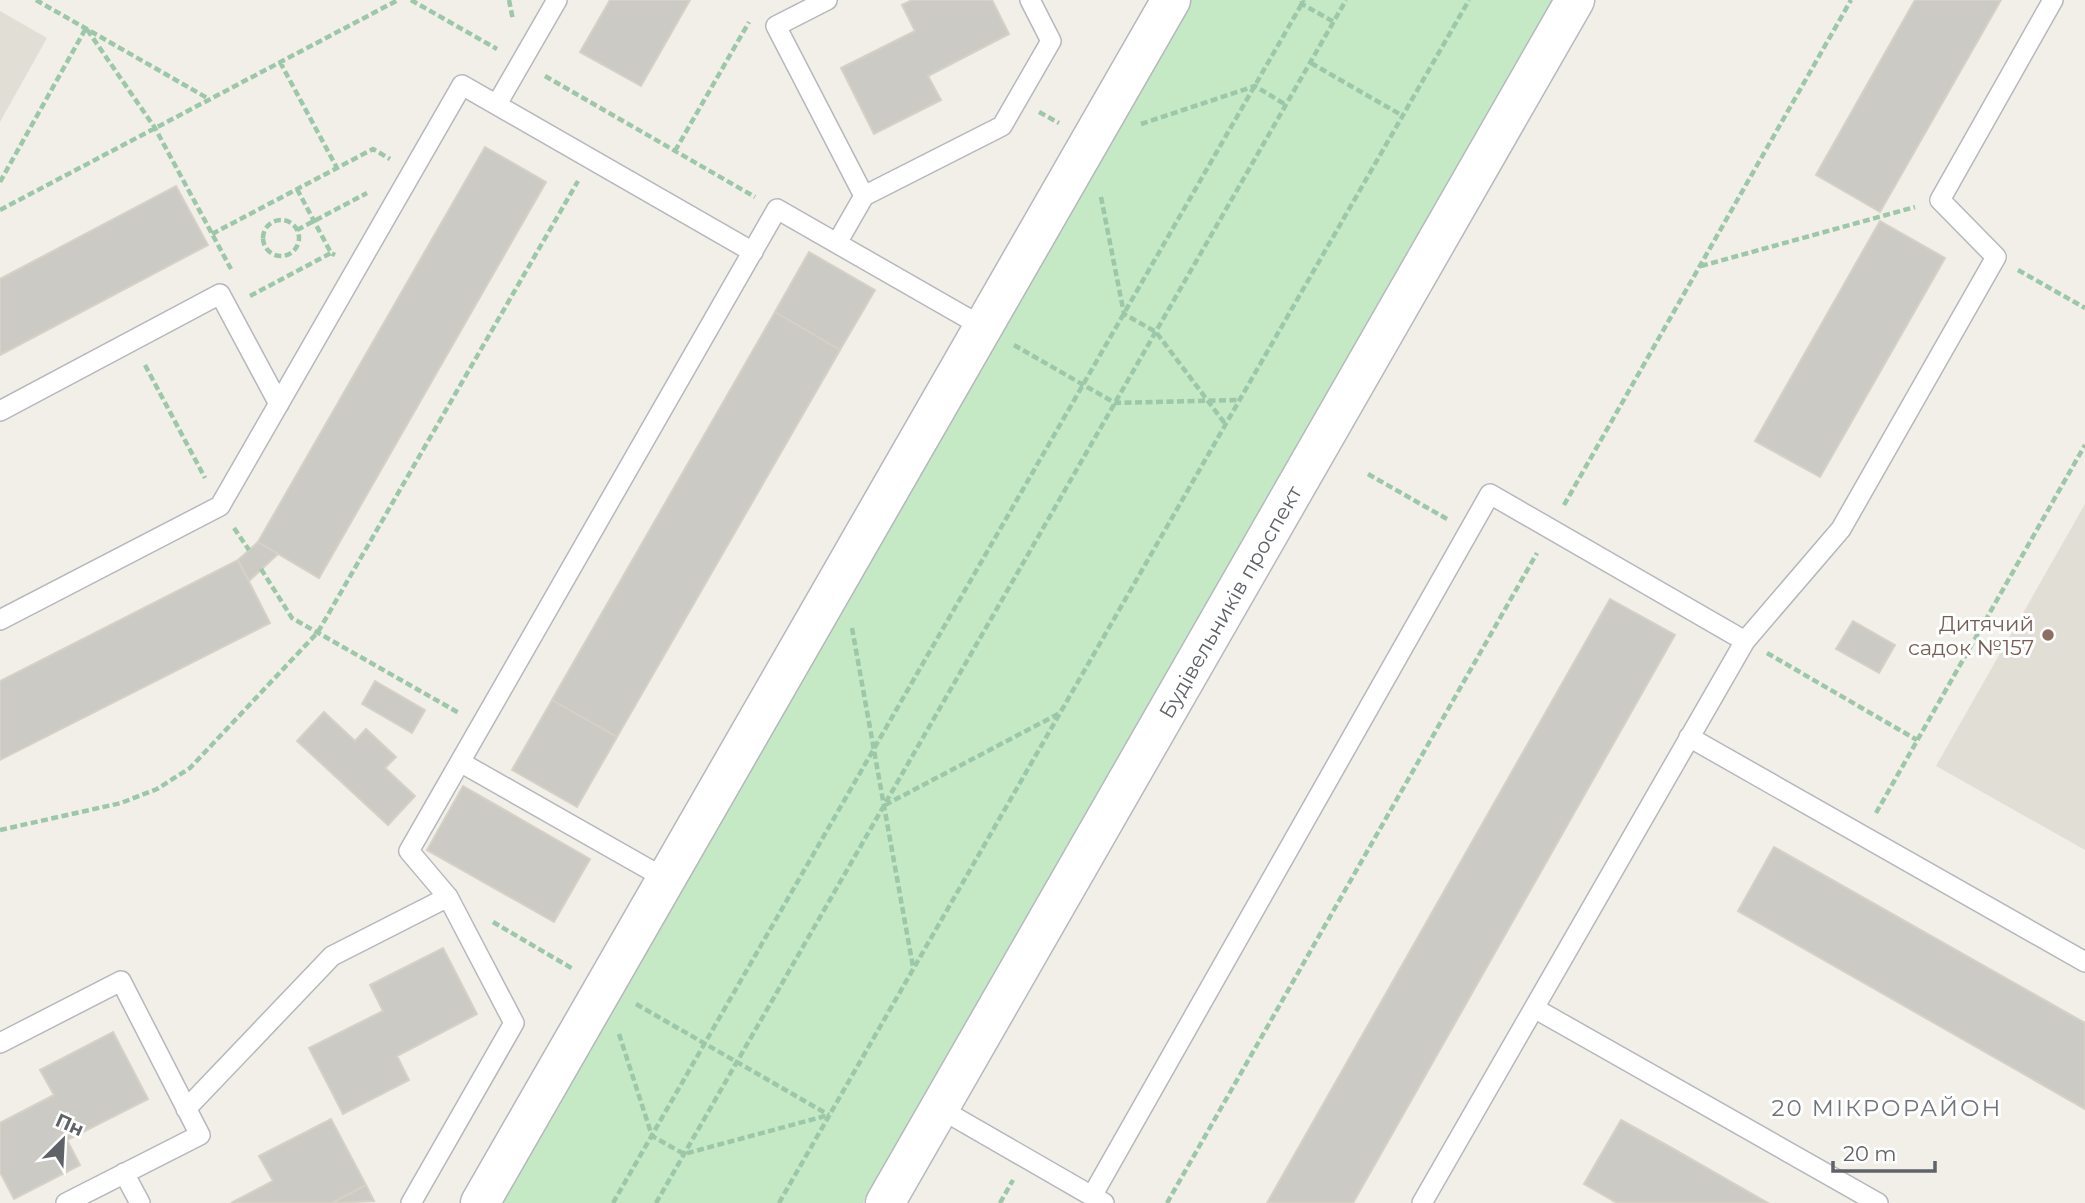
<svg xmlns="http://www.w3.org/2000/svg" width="2085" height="1203" viewBox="0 0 2085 1203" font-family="Montserrat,sans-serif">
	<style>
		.education { fill: #e1ded6 }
		.green { fill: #c5e8c5 }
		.building { fill: #cccac5; stroke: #d6d1c6; stroke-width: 2 }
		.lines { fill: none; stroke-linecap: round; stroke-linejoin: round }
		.service-casing { stroke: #b5b8bc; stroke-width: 22 }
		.minor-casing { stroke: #b5b8bc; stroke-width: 41 }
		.secondary-casing { stroke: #b6babf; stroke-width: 41 }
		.path { stroke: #9cc7a9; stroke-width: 4.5; stroke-dasharray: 7 3.5; stroke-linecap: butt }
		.service { stroke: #fff; stroke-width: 19 }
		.minor { stroke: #fff; stroke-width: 38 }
		.secondary { stroke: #fff; stroke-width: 38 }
		.education-dot { fill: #8d6e63; stroke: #fff; stroke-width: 2.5 }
		.labels { text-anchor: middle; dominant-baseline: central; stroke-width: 6; stroke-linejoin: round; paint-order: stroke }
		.street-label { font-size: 21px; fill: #5f6368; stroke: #fff }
		.education-label { font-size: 21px; fill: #785e54; stroke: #fff; text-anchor: end }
		.neighbourhood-label { font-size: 23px; letter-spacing: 2px; fill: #70757a; stroke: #fff }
	</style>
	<rect width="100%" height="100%" fill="#f1efe8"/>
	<path class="education" d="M0,11L47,38L0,122Z
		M2085,504V850L1936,766Z"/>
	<path class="green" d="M1187,0H1554L863,1203H497Z"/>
	<path class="building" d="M610,0H690L641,86L580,52Z
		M912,0H992L1009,34L928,76L941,100L874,134L841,68L915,31L902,5Z
		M1915,0H2001L1880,212L1816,175Z
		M485,147L546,182L319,578L258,542Z
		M176,186L208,245L0,355V279Z
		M1880,221L1945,258L1820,477L1755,441Z
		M809,252L875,290L840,350L775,312Z
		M775,312L840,350L617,737L552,700Z
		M258,542L278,554L249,581L238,560Z
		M238,560L270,623L0,760V681Z
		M1610,599L1675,635L1518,912L1353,1203H1267Z
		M1853,621L1895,645L1879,673L1836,649Z
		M375,681L425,710L412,733L362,704Z
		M552,700L617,737L577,807L512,770Z
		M324,712L355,741L366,729L396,757L385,768L415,796L388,825L297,741Z
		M463,786L590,859L554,922L427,850Z
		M1774,847L2085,1023V1109L1738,911Z
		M443,948L477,1014L397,1056L409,1080L343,1114L309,1048L383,1011L370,985Z
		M113,1032L148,1099L67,1140L80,1165L14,1199L0,1172V1123L54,1095L40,1070Z
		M331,1119L366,1185L332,1203H231L273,1181L259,1156Z
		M1621,1120L1670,1147L1768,1203H1617L1584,1184Z
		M366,1185L374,1201L332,1203Z"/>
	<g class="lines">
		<defs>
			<path id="service" d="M827,0L776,26L864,196
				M497,104L557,0
				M837,243L864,196L1002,126L1051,41L1030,0
				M0,411L220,294L279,404
				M0,620L220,506L462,85L753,252
				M1689,737L2085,962
				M460,762L666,879
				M1534,1008L1878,1203
				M0,1043L121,981L200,1135L66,1203
				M939,1108L1104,1203
				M186,1109L332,956L448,897
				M124,1173L140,1203
				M1092,1196L1490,494L1745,641
				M411,1203L514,1023L448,897L409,851L777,209L983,327
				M1422,1203L1745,641L1841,529L1996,257L1940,200L2053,0"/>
			<path id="minor" d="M480,1203L1171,0"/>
			<g id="secondary">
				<path id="s1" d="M885,1203L1575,0"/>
			</g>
		</defs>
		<use href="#service" class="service-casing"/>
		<use href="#minor" class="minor-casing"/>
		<use href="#secondary" class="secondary-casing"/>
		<path class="path" d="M36,0L209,99
			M411,0L497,49
			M509,0L513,20
			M1302,1V4L1334,22
			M280,62L337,168
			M1311,63L1403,116
			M545,76L755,197
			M1039,112L1059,123
			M1141,124L1255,86L1286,105
			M675,151L749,22
			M0,182L86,28L155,128L231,269
			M297,189L331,253L335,255
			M1101,197L1124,314L1156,332L1226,425
			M0,210L398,0
			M263 238a18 18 0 1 1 36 0a18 18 0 1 1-36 0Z
			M297,230L367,193
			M212,234L373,149L390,159
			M1701,266L1915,207
			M2018,270L2085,308
			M250,296L331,253
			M1014,345L1115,403L1240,400
			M145,365L205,478
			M1368,474L1447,519
			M1564,505L1851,0
			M234,528L249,550
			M261,569L292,618L459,713
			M852,628L913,967
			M1767,653L1917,740
			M885,805L1060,713
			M1876,813L2085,445
			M0,830L121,803L157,789L190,768L318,632L578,181
			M493,922L573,969
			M636,1004L829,1115
			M619,1034L652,1136L684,1154L829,1115
			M613,1203L1304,0
			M656,1203L1346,0
			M779,1203L1469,0
			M1000,1203L1013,1180
			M1167,1203L1537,553"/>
		<use href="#service" class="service"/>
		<use href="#minor" class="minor"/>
		<use href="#secondary" class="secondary"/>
	</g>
	<circle class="education-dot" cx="2048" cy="635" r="7"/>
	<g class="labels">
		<g class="street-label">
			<text stroke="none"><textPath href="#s1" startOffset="693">Будівельників проспект</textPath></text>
		</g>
		<g class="education-label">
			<text x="2034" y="623">Дитячий<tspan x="2034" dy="24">садок №157</tspan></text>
		</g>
		<g class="neighbourhood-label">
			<text x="1887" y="1108">20 МІКРОРАЙОН</text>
		</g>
	</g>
	<g transform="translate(63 1140) rotate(24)" stroke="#ffffff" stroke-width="5" paint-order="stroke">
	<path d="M0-5L12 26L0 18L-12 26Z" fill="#5f6368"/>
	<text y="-10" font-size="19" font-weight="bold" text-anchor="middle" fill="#5f6368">Пн</text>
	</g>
	<path d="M1833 1161v10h102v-10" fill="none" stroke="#5f6368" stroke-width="3.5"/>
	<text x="1843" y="1161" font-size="21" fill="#5f6368" stroke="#ffffff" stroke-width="5" paint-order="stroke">20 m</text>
</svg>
